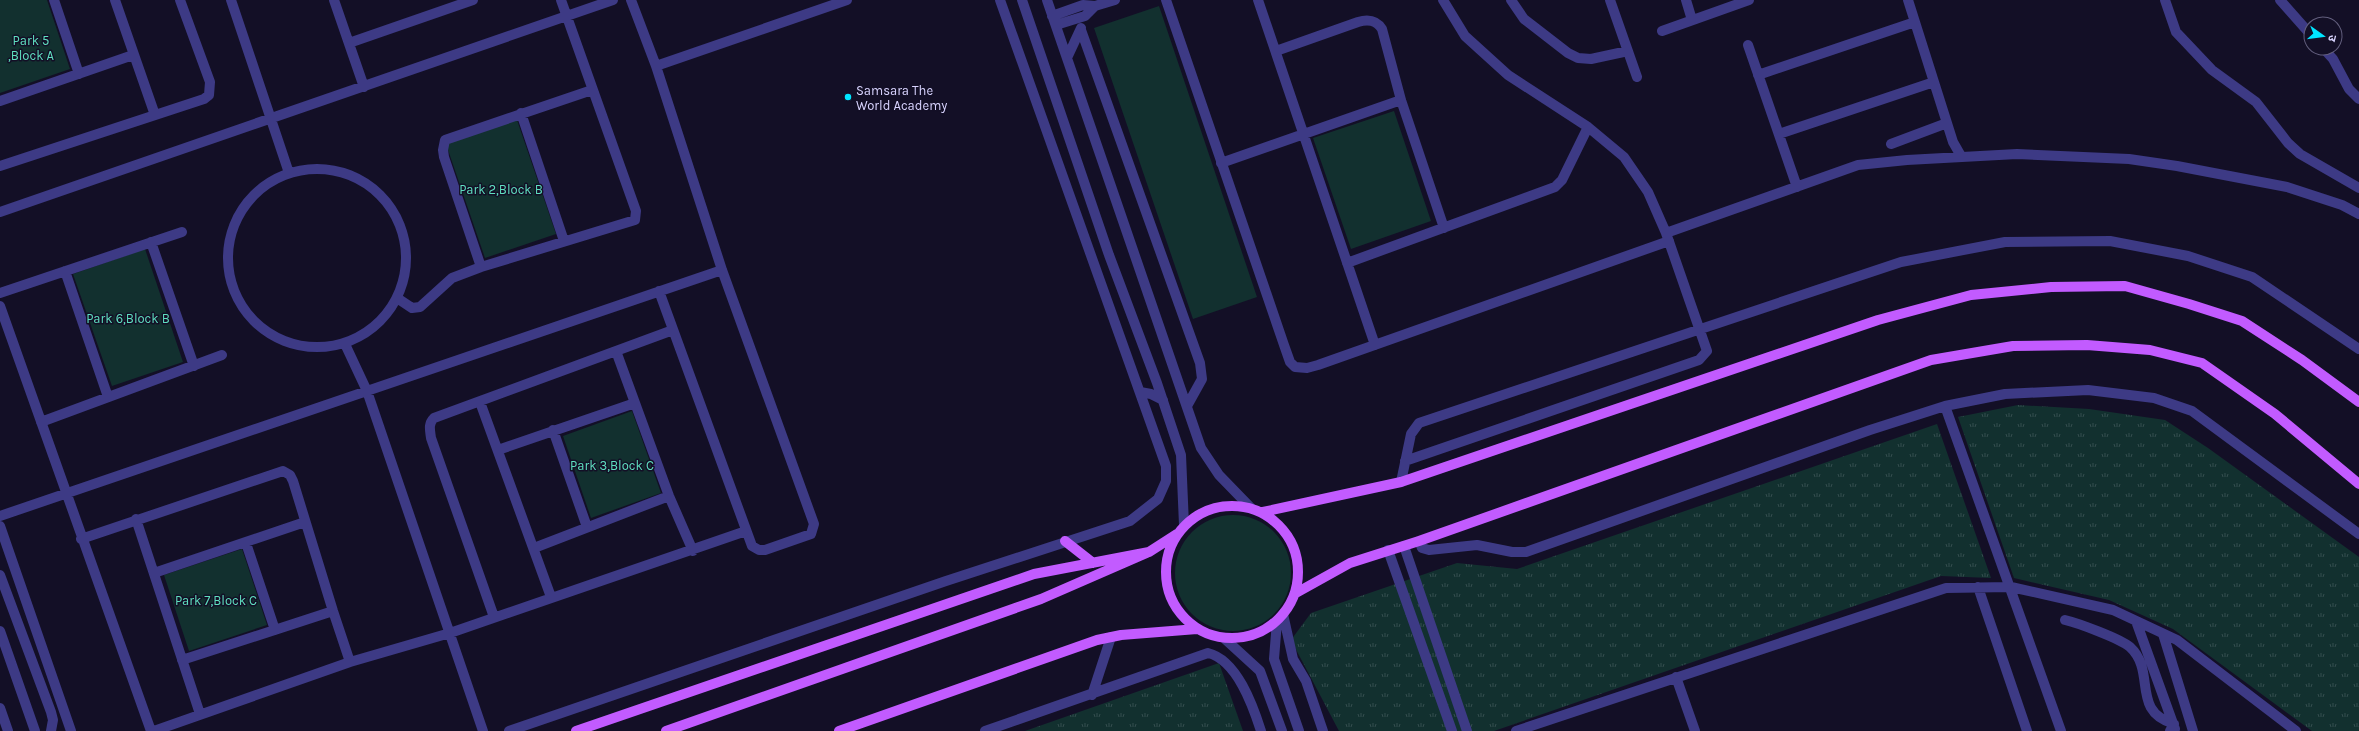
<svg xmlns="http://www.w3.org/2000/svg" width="2359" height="731" viewBox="0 0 2359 731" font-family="Karla,'Noto Sans Devanagari',sans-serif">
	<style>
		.grass { fill: url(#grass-tufts) }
		.park { fill: #12302f }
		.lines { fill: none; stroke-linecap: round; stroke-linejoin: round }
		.minor { stroke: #3d3a85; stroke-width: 10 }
		.major { stroke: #c25bff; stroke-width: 10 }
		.poi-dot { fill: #00e5ff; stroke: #130f26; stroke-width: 1.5 }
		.labels { text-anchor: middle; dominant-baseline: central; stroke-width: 3; stroke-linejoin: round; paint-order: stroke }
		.park-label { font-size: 13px; fill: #5fe0c0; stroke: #130f26 }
		.poi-label { font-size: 13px; fill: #d9d4ff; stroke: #130f26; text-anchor: start }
	</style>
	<defs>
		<pattern id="grass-tufts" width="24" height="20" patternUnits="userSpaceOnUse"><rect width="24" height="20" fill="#12302f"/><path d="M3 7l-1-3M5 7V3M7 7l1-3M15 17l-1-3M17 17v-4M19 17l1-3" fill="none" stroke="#344d4e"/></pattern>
	</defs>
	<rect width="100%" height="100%" fill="#130f26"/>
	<path class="grass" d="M2018,405L2089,409L2165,420L2208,448L2359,557V731H2312L2173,629L2109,600L2014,578L1958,417Z
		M1937,424L1991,578L1941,576L1494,731H1339L1291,640L1311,613L1457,563L1517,569Z
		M1219,663L1243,731H1025Z"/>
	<path class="park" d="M0,0H47L70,69L0,93Z
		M1159,6L1257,297L1193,319L1094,28Z
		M1394,111L1431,221L1351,249L1313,138Z
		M517,120L556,234L485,258L446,144Z
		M145,249L183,362L112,386L73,274Z
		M632,411L661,493L591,518L563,436Z
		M1175 573a58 58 0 1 1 116 0a58 58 0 1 1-116 0Z
		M242,549L267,625L189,651L164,575Z"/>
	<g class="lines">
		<path class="minor" d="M54,0L79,74
			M115,0L155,115
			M231,0L289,173
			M334,0L364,87
			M631,0L656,66L722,270L814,524L811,534L765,550H759L752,546L659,291
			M1022,0L1109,255L1157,383L1181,455L1184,525
			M1047,0L1201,448L1219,475L1251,508
			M1166,0L1284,345L1290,362L1295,367L1307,368L1318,365L1669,241
			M1258,0L1375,345
			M1511,0L1524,19L1568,53L1578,58L1591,59L1628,51
			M1610,0L1637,77
			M1686,0L1692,20
			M1908,0L1953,142L1961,156
			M2165,0L2176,32L2212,70L2256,102L2288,143L2300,154L2359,188
			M2280,0L2311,35
			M1095,6L1115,0
			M1052,16L1083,5L1095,6L1085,16L1056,25
			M1081,30L1200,363L1202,379L1187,406
			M1662,31L1749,0
			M349,43L473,0
			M1748,45L1797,187
			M2323,48L2333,59L2349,89L2359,99
			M1276,51L1358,22C1368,19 1376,20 1382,29L1401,100L1444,228
			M1067,58L1081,28
			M656,66L847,0
			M1758,75L1915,22
			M0,101L133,55
			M521,113L564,241
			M1779,134L1934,82
			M1891,144L1947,123
			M1221,163L1401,100
			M0,166L204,99L209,95L210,82L180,0
			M228 258a89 89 0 1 1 178 0a89 89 0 1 1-178 0Z
			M0,212L613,0
			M1666,233L1858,165L1907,160L2017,154L2129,159L2177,166L2287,187L2342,205L2359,214
			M151,242L194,366
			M1347,263L1555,187L1562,180L1588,127
			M481,267L444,157L443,150L445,140L592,90
			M65,271L108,397
			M0,293L182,232
			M397,298L412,308L420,307L452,278L481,267L635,220L636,211L561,0
			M0,306L151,731
			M345,344L367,391L483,731
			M616,351L669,496L693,551
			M1140,392L1151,394L1163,400
			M480,402L551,597
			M1945,406L2061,731
			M41,422L222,355
			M553,430L587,527
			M498,450L635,403
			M1405,461L1699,360L1707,351L1666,233L1648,192L1624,157L1588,127L1508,75L1465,36L1443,0
			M1401,482L1411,434L1419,423L1901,262L2005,242L2110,241L2188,256L2252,277L2359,349
			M0,516L722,270
			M136,519L200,714
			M0,526L71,731
			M81,539L283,471L290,475L293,481L333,611L350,662
			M1419,541L1422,548L1429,550L1477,545L1512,552H1526L1870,430L1945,406L2005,394L2088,390L2154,398L2192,411L2359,534
			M246,543L275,630
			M1404,546L1467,731
			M534,548L669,496
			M1388,550L1452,731
			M154,573L305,522
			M0,575L51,712L53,720L51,731
			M1978,587L2027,731
			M1283,614L1293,659L1306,681L1323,731
			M494,617L431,438C430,430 428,424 434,418L673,330
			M2065,620C2078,623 2121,639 2130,647C2157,672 2130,711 2174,724L2170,731
			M1277,621L1274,659L1299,731
			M2136,621L2175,729
			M0,631L35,731
			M2163,634L2193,731
			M1225,639L1260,671L1282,731
			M182,660L333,611
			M1676,677L1695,731
			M1092,695L1111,637
			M0,708L8,731
			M154,731L350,662L450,633L746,531
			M509,731L946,581L1130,521L1158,499L1166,481V466L1000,0
			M985,731L1208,653C1237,660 1253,706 1261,731
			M1516,731L1946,588L2011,587L2113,610L2177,640L2296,731"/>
		<path class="major" d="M1166 572a66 66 0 1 1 132 0a66 66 0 1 1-132 0Z
			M1263,512L1401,482L1878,320L1971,295L2051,287L2125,286L2189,304L2242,321L2302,360L2359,402
			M1065,541L1093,563
			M1296,593L1350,563L1419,541L1931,360L2013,346L2087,345L2150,350L2202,363L2275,414L2359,484
			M576,731L1034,574L1149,552
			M666,731L1041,599L1149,552L1177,534
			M839,731L1097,640L1121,635L1197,629"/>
	</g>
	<circle class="poi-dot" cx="848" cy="97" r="4"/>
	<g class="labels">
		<g class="park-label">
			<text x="31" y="40">Park 5<tspan x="31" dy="15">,Block A</tspan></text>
			<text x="501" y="189">Park 2,Block B</text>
			<text x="128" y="318">Park 6,Block B</text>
			<text x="612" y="465">Park 3,Block C</text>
			<text x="216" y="600">Park 7,Block C</text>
		</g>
		<g class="poi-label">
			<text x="856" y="90">Samsara The<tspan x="856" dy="15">World Academy</tspan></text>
		</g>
	</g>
	<g transform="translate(2323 36) rotate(104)"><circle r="19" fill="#130f26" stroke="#625e7d"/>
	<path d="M0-3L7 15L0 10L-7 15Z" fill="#00e5ff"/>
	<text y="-6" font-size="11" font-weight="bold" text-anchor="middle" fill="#d9d4ff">उ</text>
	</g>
</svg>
